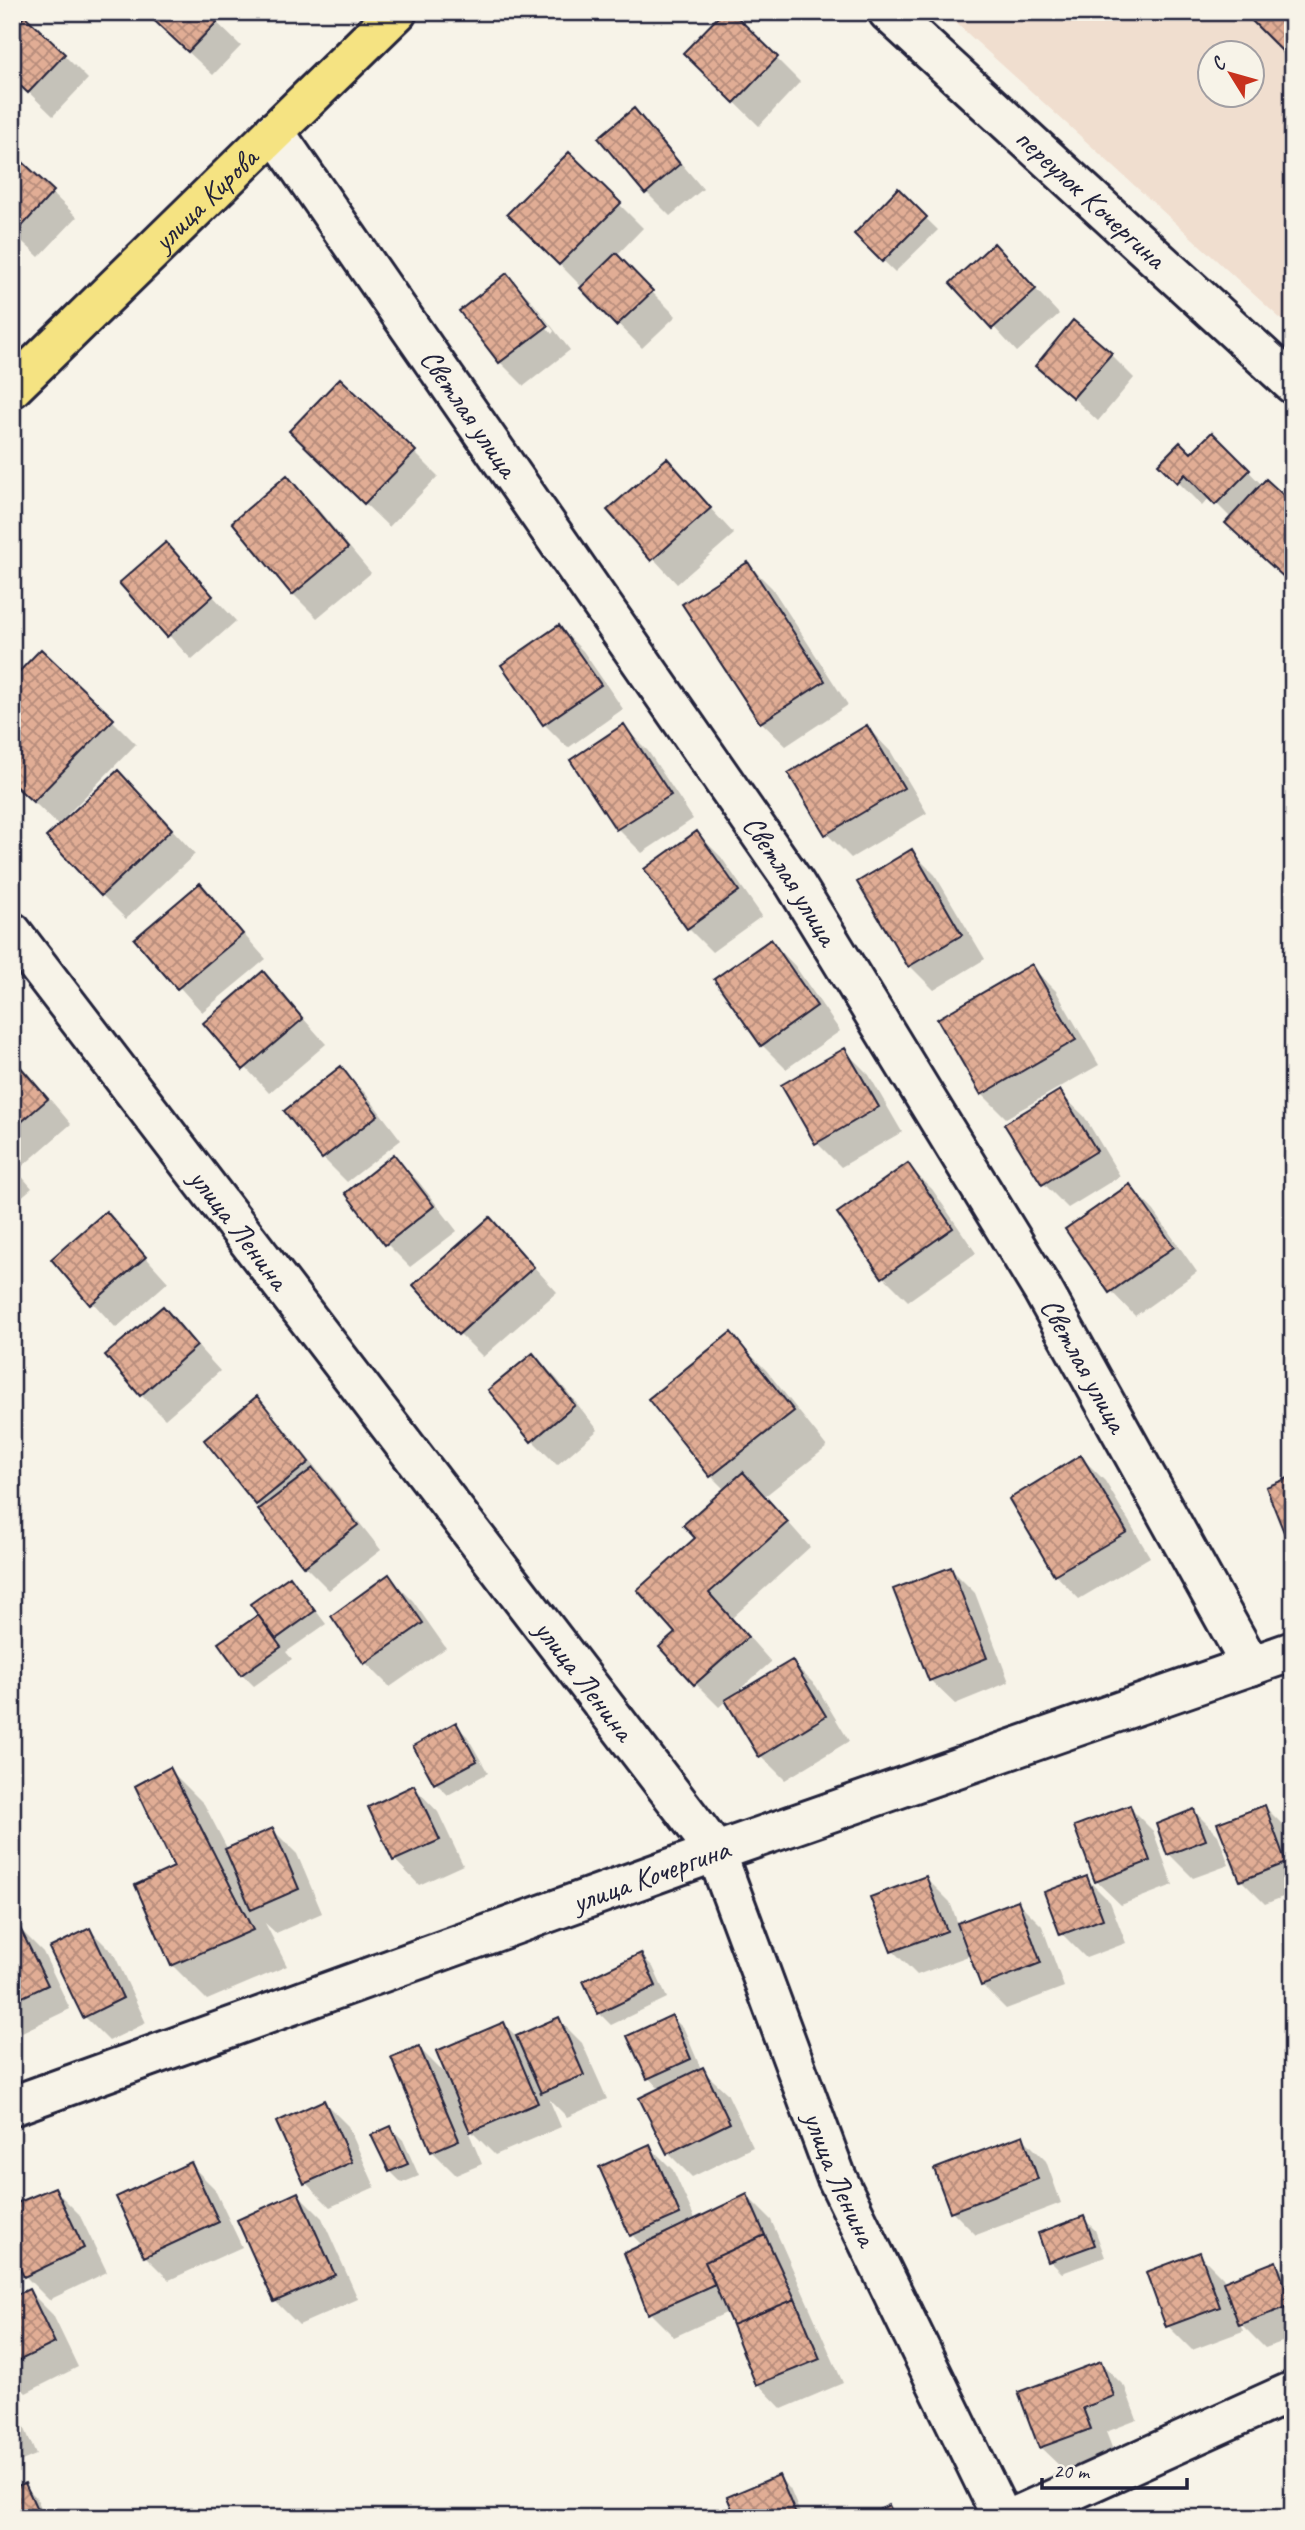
<svg xmlns="http://www.w3.org/2000/svg" width="1305" height="2530" viewBox="0 0 1305 2530" font-family="Caveat,sans-serif">
	<style>
		.built { fill: #f0decf; fill-rule: evenodd }
		.shadow { fill: #0003; fill-rule: evenodd }
		.building { fill: url(#building-cross-hatch); stroke: #22223b; stroke-width: 2 }
		.lines { fill: none; stroke-linecap: round; stroke-linejoin: round }
		.minor-casing { stroke: #22223b; stroke-width: 44 }
		.major-casing { stroke: #22223b; stroke-width: 44 }
		.minor { stroke: #f7f3e8; stroke-width: 38 }
		.major { stroke: #f5e382; stroke-width: 38 }
		.labels { text-anchor: middle; dominant-baseline: central; stroke-width: 6; stroke-linejoin: round; paint-order: stroke }
		.street-label { font-size: 30px; fill: #22223b; stroke: #f7f3e8 }
	</style>
	<defs>
		<pattern id="building-cross-hatch" width="8" height="8" patternUnits="userSpaceOnUse" patternTransform="scale(1.75)"><rect width="8" height="8" fill="#e1ad95"/><path d="M0 0l8 8M0 8l8-8" fill="none" stroke="#b68c7b"/></pattern>
	</defs>
	<rect width="100%" height="100%" fill="#f7f3e8"/>
	<filter id="ink" filterUnits="userSpaceOnUse"><feTurbulence type="fractalNoise" baseFrequency=".0143" numOctaves="2"/><feDisplacementMap in="SourceGraphic" scale="14" xChannelSelector="R" yChannelSelector="G"/><feConvolveMatrix kernelMatrix="1 2 1 2 8 2 1 2 1" color-interpolation-filters="sRGB"/></filter>
	<g filter="url(#ink)">
		<path class="built" d="M944,12H1293V330ZM1210,52H1252V94H1210Z"/>
		<path class="shadow" d="M206,12L241,46L213,75L165,30Z
			M685,53L776,58L800,82L759,126Z
			M64,55L88,79L53,116L12,76Z
			M633,110L657,135L703,189L670,216L646,192Z
			M569,154L643,228L616,256L676,316L642,348L510,214Z
			M12,155L77,217L39,257L12,232Z
			M898,191L938,230L895,272L856,234Z
			M994,245L1059,314L1017,352L953,283Z
			M507,276L531,300L570,350L524,386L500,362ZM525,300H530L554,331L552,334Z
			M1110,354L1134,378L1098,421L1038,365Z
			M1212,434L1262,485L1293,506V585L1252,547L1232,519L1210,497L1202,506L1160,464L1191,455Z
			M414,452L438,476L389,527L315,455Z
			M666,460L734,534L677,584L609,510Z
			M287,477L311,501L371,573L317,618L293,594Z
			M166,545L236,621L192,660L121,584Z
			M748,564L772,588L848,705L786,746L761,722Z
			M559,627L583,651L623,709L568,748L544,724Z
			M112,720L136,744L67,815L70,817L142,797L195,854L126,919L102,895L60,827L12,781Z
			M624,727L648,751L693,819L642,853L618,829L573,760Z
			M867,727L891,752L927,813L851,858L827,834Z
			M697,833L721,857L762,916L712,952L688,928Z
			M911,851L935,875L985,959L934,990L910,966L860,883Z
			M200,886L266,959L202,1012L136,939Z
			M771,941L795,966L840,1031L786,1069L762,1045L716,979Z
			M1032,967L1056,991L1099,1065L1006,1118L982,1094Z
			M263,973L326,1044L269,1093L205,1023Z
			M845,1051L869,1075L902,1132L841,1167L817,1143L784,1086Z
			M12,1055L71,1124L17,1171L32,1188L12,1205Z
			M341,1069L365,1093L401,1140L347,1182L323,1158L286,1111Z
			M1059,1092L1084,1116L1120,1176L1068,1208L1044,1184L1007,1125Z
			M394,1157L418,1181L457,1231L410,1267L386,1243Z
			M907,1165L932,1189L976,1253L908,1301L884,1277L839,1213Z
			M1130,1186L1154,1211L1197,1272L1135,1316L1111,1291Z
			M106,1213L168,1282L116,1328L53,1259Z
			M490,1219L557,1292L483,1357L459,1333Z
			M163,1308L220,1371L165,1419L141,1395Z
			M731,1335L766,1370L827,1447L765,1496L810,1547L732,1618L771,1662L731,1697L792,1662L816,1686L849,1741L785,1780L761,1756L727,1700L719,1707L695,1683L678,1633L697,1538L725,1490L711,1476L650,1399Z
			M533,1355L557,1379L598,1430L557,1465L533,1441L491,1390Z
			M256,1399L280,1423L381,1550L329,1590L305,1566L257,1504Z
			M1081,1457L1105,1481L1150,1557L1079,1599L1055,1574L1011,1499Z
			M951,1569L975,1593L1009,1682L955,1704L930,1680Z
			M389,1577L413,1601L446,1648L390,1687L366,1663L333,1616Z
			M290,1579L301,1591L326,1624L286,1652L292,1659L254,1686L242,1674L221,1644L260,1615Z
			M455,1725L467,1736L488,1773L448,1795L436,1783L415,1747Z
			M169,1769L204,1804L228,1850L273,1830L297,1854L322,1913L276,1933L265,1923L287,1966L207,2000L172,1965L176,1868Z
			M414,1787L438,1812L463,1865L419,1885L395,1860L370,1808Z
			M1129,1807L1153,1831L1173,1885L1121,1905L1096,1881Z
			M1265,1807L1289,1831L1293,1842V1893L1265,1904L1241,1880Z
			M1194,1811L1218,1835L1229,1865L1193,1878L1169,1854Z
			M926,1878L950,1902L958,1924L1018,1902L1042,1926L1064,1987L1006,2009L982,1985L971,1955L917,1975L893,1951Z
			M1086,1878L1110,1902L1126,1943L1086,1958L1062,1934Z
			M19,1928L43,1952L70,2009L22,2032L12,2022V1931Z
			M90,1930L114,1954L146,2023L109,2041L85,2017L52,1948Z
			M641,1955L653,1967L667,1998L611,2025L599,2013Z
			M672,2017L684,2029L701,2069L727,2093L753,2147L692,2177L668,2153L660,2090L649,2078Z
			M558,2019L582,2043L607,2099L567,2117L549,2099L561,2127L495,2155L466,2126L482,2164L456,2175L432,2151L419,2048L449,2078L504,2024L517,2037Z
			M324,2102L348,2126L375,2187L330,2207L306,2183Z
			M391,2128L403,2140L419,2176L402,2183L390,2171Z
			M1022,2137L1046,2161L1061,2203L976,2235L952,2211Z
			M649,2146L673,2170L696,2221L747,2196L771,2220L843,2383L782,2409L758,2384L728,2312L674,2337L650,2313L643,2246L632,2235Z
			M190,2164L214,2188L242,2247L169,2280L145,2256Z
			M54,2189L79,2214L107,2272L49,2300L25,2276Z
			M298,2194L322,2218L358,2299L299,2325L275,2301Z
			M1083,2218L1095,2230L1105,2257L1062,2273L1050,2261Z
			M1199,2254L1223,2278L1225,2283L1275,2263L1293,2281V2338L1265,2348L1240,2323L1243,2331L1192,2350L1168,2326Z
			M29,2291L53,2315L78,2367L26,2393L12,2379V2299Z
			M1101,2363L1125,2387L1137,2420L1106,2432L1114,2453L1065,2471L1040,2447Z
			M12,2398L36,2455L12,2465Z
			M778,2477L790,2489L802,2518H738Z
			M24,2485L36,2497L46,2518H16Z"/>
		<path class="building" d="M145,12H208L218,21L188,52Z
			M723,12H732L778,57L734,103L683,53Z
			M1243,12H1293V62Z
			M25,16L65,54L28,93L12,78V29Z
			M634,108L680,164L645,194L598,138Z
			M12,152L54,191L14,235L12,233Z
			M569,152L621,203L559,265L507,214Z
			M898,188L927,217L882,262L854,234Z
			M994,243L1036,289L992,329L950,283Z
			M616,253L653,291L616,326L580,288Z
			M507,273L548,326L499,363L459,311Z
			M1073,320L1112,353L1073,398L1035,366Z
			M340,378L416,451L364,504L289,431Z
			M1212,432L1250,470L1215,505L1185,474L1177,483L1158,464L1180,442L1191,453Z
			M667,458L711,508L651,561L607,510Z
			M287,475L348,548L292,595L232,522Z
			M1266,479L1293,504V574L1287,580L1225,523Z
			M166,542L213,596L167,637L119,583Z
			M748,562L825,681L760,723L682,604Z
			M559,625L601,685L543,725L501,665Z
			M41,649L114,719L33,802L12,783V679Z
			M624,724L671,795L616,830L570,760Z
			M867,725L904,788L825,835L788,773Z
			M118,770L172,829L101,896L46,837Z
			M697,831L739,891L687,929L644,869Z
			M912,849L962,935L908,967L857,882Z
			M200,883L243,934L177,989L134,939Z
			M771,939L817,1006L761,1046L714,979Z
			M1032,964L1076,1040L981,1095L937,1019Z
			M263,971L303,1019L243,1070L203,1023Z
			M845,1048L879,1107L815,1144L781,1085Z
			M12,1057L48,1099L12,1130Z
			M341,1066L378,1115L322,1159L284,1111Z
			M1060,1090L1097,1151L1042,1185L1004,1124Z
			M394,1154L434,1206L385,1245L345,1193Z
			M908,1163L953,1228L882,1278L837,1213Z
			M1130,1184L1174,1247L1109,1293L1065,1229Z
			M106,1211L146,1257L90,1305L51,1259Z
			M490,1217L534,1267L458,1335L413,1285Z
			M163,1306L197,1346L140,1396L105,1355Z
			M731,1332L794,1411L710,1477L648,1399Z
			M533,1353L575,1405L531,1442L488,1390Z
			M257,1396L309,1462L256,1505L204,1440Z
			M1081,1455L1127,1532L1054,1575L1009,1499Z
			M313,1468L358,1525L304,1567L258,1510Z
			M743,1472L788,1522L709,1593L748,1637L694,1685L659,1647L675,1633L637,1590L695,1538L683,1525Z
			M1293,1476V1555L1266,1487Z
			M951,1567L987,1658L929,1681L893,1589Z
			M389,1574L423,1623L364,1664L331,1616Z
			M290,1576L315,1611L276,1639L250,1604Z
			M258,1615L281,1647L241,1675L218,1643Z
			M792,1660L826,1716L759,1757L725,1700Z
			M456,1722L477,1761L434,1784L413,1746Z
			M170,1767L253,1930L171,1966L135,1885L174,1867L135,1786Z
			M414,1785L440,1840L393,1861L368,1807Z
			M1130,1805L1150,1861L1095,1882L1074,1826Z
			M1265,1805L1286,1863L1240,1881L1217,1823Z
			M1194,1809L1206,1840L1167,1855L1156,1824Z
			M273,1828L299,1889L251,1910L225,1849Z
			M926,1876L947,1931L891,1952L870,1897Z
			M1087,1876L1103,1919L1060,1935L1044,1892Z
			M1018,1900L1041,1963L981,1986L957,1923Z
			M19,1926L48,1985L12,2002V1929Z
			M90,1928L123,1998L83,2018L49,1948Z
			M641,1953L656,1986L598,2014L583,1981Z
			M672,2015L691,2059L647,2079L627,2036Z
			M559,2017L584,2075L541,2093L516,2036Z
			M504,2022L538,2103L470,2132L436,2051Z
			M419,2046L459,2140L431,2152L391,2057Z
			M703,2067L730,2123L667,2154L639,2098Z
			M324,2100L352,2162L304,2184L276,2122Z
			M391,2126L408,2164L389,2172L371,2135Z
			M1023,2135L1038,2179L950,2212L934,2169Z
			M650,2144L680,2214L630,2236L599,2167Z
			M191,2162L219,2222L144,2257L116,2197Z
			M55,2187L84,2248L24,2277L12,2252V2205Z
			M298,2192L335,2275L274,2302L237,2220Z
			M747,2194L765,2235L705,2262L715,2284L648,2314L624,2253Z
			M1084,2216L1095,2245L1048,2262L1038,2233Z
			M765,2235L795,2299L732,2325L705,2262Z
			M1200,2252L1220,2307L1166,2327L1146,2272Z
			M1276,2261L1292,2305L1239,2325L1223,2282Z
			M29,2289L55,2343L12,2364V2297Z
			M795,2299L820,2359L756,2385L732,2325Z
			M1101,2361L1114,2396L1083,2408L1091,2429L1039,2448L1018,2392Z
			M779,2475L797,2517L736,2518L727,2497Z
			M25,2483L41,2518H15L12,2513V2488Z
			M889,2505L895,2518H861Z"/>
		<g class="lines">
			<defs>
				<g id="minor">
					<path id="s1" d="M888,12L1293,384"/>
					<path id="s2" d="M274,131L795,884L1042,1289L1251,1666"/>
					<path id="s3" d="M12,932L716,1852L836,2176L1002,2518"/>
					<path id="s4" d="M12,2106L716,1852L1293,1651"/>
					<path d="M1012,2518L1293,2391"/>
				</g>
				<g id="major">
					<path id="s5" d="M12,388L397,12"/>
				</g>
			</defs>
			<use href="#minor" class="minor-casing"/>
			<use href="#major" class="major-casing"/>
			<use href="#minor" class="minor"/>
			<use href="#major" class="major"/>
		</g>
	</g>
	<g class="labels">
		<g class="street-label">
			<text stroke="none"><textPath href="#s1" startOffset="275">переулок Кочергина</textPath></text>
			<text stroke="none"><textPath href="#s5" startOffset="270">улица Кирова</textPath></text>
			<text stroke="none"><textPath href="#s2" startOffset="343">Светлая улица</textPath></text>
			<text stroke="none"><textPath href="#s2" startOffset="910">Светлая улица</textPath></text>
			<text stroke="none"><textPath href="#s3" startOffset="374">улица Ленина</textPath></text>
			<text stroke="none"><textPath href="#s2" startOffset="1477">Светлая улица</textPath></text>
			<text stroke="none"><textPath href="#s3" startOffset="942">улица Ленина</textPath></text>
			<text stroke="none"><textPath href="#s4" startOffset="679">улица Кочергина</textPath></text>
			<text stroke="none"><textPath href="#s3" startOffset="1508">улица Ленина</textPath></text>
		</g>
	</g>
	<rect width="1305" height="2530" fill="none" stroke="#f7f3e8" stroke-width="42"/>
	<rect x="21" y="21" width="1263" height="2488" fill="none" stroke="#22223b" stroke-width="2.5" filter="url(#ink)"/>
	<g transform="translate(1231 74) rotate(307)"><circle r="33" fill="#f7f3e8" stroke="#a29fa3" stroke-width="2"/>
	<path d="M0-5L12 26L0 18L-12 26Z" fill="#c8321e"/>
	<text y="-10" font-size="19" font-weight="bold" text-anchor="middle" fill="#22223b">С</text>
	</g>
	<path d="M1042 2478v10h145v-10" fill="none" stroke="#22223b" stroke-width="3.5"/>
	<text x="1053" y="2478" font-size="21" fill="#22223b" stroke="#f7f3e8" stroke-width="5" paint-order="stroke">20 m</text>
</svg>
